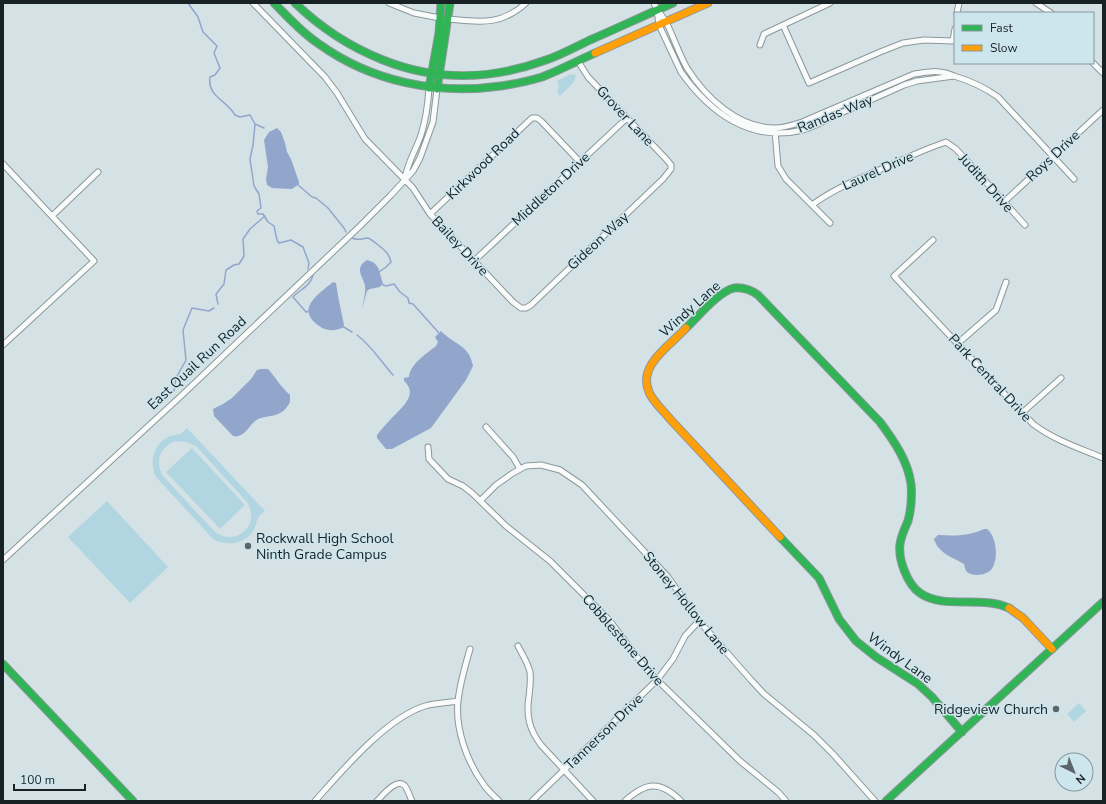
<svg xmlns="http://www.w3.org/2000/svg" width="1106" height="804" viewBox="0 0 1106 804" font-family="'Nunito Sans',sans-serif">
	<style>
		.green { fill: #b1d6e2; fill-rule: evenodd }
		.water { fill: #92a6cc }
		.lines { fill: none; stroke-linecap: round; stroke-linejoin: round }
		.stream { stroke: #92a6cc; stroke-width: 1.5 }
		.street-casing { stroke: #8c979a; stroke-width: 7 }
		.fast-casing { stroke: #8c979a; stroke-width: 9 }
		.slow-casing { stroke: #8c979a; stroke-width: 9 }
		.street { stroke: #f9fbfb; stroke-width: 5 }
		.fast { stroke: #30b455; stroke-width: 7 }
		.slow { stroke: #ff9f0a; stroke-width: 7 }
		.poi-dot { fill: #5a6568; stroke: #cde5ed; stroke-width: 1.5 }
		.labels { text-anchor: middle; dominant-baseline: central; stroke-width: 3; stroke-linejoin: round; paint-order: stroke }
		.street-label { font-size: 14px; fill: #182124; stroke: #cde5ed }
		.poi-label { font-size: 14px; fill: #182124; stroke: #cde5ed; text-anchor: start }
	</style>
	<rect width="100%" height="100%" fill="#d4e2e6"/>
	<path class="green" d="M571,74L576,75L574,82L560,96L557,92L559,85L557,81Z
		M187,428L265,511C263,513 259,515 258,518C256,522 256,526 254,530C245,544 227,547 213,539L156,477C149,463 153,444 168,437C172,435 177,435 180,434C183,433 185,429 187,428ZM175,441L186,442L196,446L247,502C261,525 237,547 215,532L163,476C155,462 159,448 175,441Z
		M192,448L245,505L220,529L166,472Z
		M107,501L168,567L130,603L68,537Z
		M1079,703L1086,711L1074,722L1067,714Z"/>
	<path class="water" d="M277,128L281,132L285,143L287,152L291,159L299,182V184L292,189L272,188L267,185L266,179L268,167L264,140L269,132Z
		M367,260C380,263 379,272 383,283L380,287L370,289L367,291L362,309C363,302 366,293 365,286C364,277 353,269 367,260Z
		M333,282L336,283C338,297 341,311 344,325L342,328C338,329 334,331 329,330C320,329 305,317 309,307C312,297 326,288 333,282Z
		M441,331C454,345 469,344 473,366L466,380L431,428L392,449H386L377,438V435C381,430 385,425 390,420C399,410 420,395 404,381V378L409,377C410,364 426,354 436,346L438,342L435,337Z
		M261,369H268C276,378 281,387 290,395V402C282,418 272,414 258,419C249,424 245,439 233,436L214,416L213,409L223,404L232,398L251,379L257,370Z
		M984,529H987C997,537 999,560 991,570C986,575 973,577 967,572C965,570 965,567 964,564C952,557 938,553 934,539L938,535C954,536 969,536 984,529Z"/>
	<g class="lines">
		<path class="stream" d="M188,3L198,17L203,32L217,46L214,53L220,68L215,75L210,77C207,97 227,100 235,115L240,117L250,115L255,124L253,145L250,159L254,186L259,194L261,208L257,211L258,214H263L268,222L274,226L277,240L279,243L291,240L303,247L309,263L308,269
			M255,124L264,128
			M297,184L312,197L316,198L328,208L344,228L346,232
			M352,238C358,241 363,238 368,238C371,239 385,250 387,253C389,255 390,259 391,262L386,267L379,272
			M381,284L386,286L394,284L400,292L408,298L409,303L413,304L439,333
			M218,304L216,294L224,284L226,270L234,265L239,264L244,256L243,239L250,229L265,216
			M310,311L306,312L293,297C299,290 311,286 313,275
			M342,326L352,332
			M357,335C372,346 381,362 393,375
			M174,391L176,378L186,360L183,330L192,308L209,311L214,308"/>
		<defs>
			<path id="street" d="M253,3L325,77L337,93L365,139L413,188L430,214L513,302L521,308H526L531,305L663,179L671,169V165L667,160L588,77L578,61
				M389,3L414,13L440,18
				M654,3C657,11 663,16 667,24C674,38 679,54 687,68C706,98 738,128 775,128C784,128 793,125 802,122L914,74C929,72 940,69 954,76L917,81L904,85C880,96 857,106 834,116C824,121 813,127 803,130C751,143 710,113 681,72L659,25L657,10
				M1036,3L1051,13
				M957,13L959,3
				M448,19C479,22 501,26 526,3
				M783,25L809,83L880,52L903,43L924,40L953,41L955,29
				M760,45L764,34L830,3
				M1093,63L1103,73
				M954,76C971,81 984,87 998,97L1074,179
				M775,131L778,166L786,179L830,223
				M3,164L94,261L3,345
				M405,179C407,163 416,150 421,135C426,119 428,104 429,88
				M1004,202L1103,110
				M812,205C835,188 861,178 886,167C906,158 925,149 946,142L956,149L1025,225
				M430,214L532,118H537L541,121L580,162
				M52,216L98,172
				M933,240L894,276L1033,424C1054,440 1079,448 1103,458
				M474,261L627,118
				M957,344L996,310L1006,282
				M1022,413L1061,378
				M486,427L513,457L520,469
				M428,447L429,459L448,479L463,486L472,493L506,526L550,561L610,621L646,669L740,761L778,792L786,801
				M481,500L496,485L513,473L526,466L541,465L560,470L582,485L668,577L699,621L751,680L764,694L814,735L833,754L875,801
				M3,560L181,396L359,227L391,195L413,171L420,158L433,122L437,89
				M518,646C522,654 528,663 530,672C531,680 530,688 529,696C526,716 529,729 541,745L593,801
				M470,649C465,666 460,683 458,701C455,729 467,762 484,785C488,791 494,796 499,801
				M315,801C342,771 386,718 425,706C435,703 447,703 458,701
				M377,801C383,795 397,777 405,786C408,790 410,797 412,801
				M532,801L657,680L673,659L685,636L699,621
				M625,801C646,782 660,780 681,801"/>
			<path id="fast" d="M274,3C288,17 302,33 319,44C372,82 437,95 501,86C514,84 529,81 542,77C560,70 577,61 595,53
				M295,3C321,28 350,47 383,60C438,82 491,80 546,60C561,55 575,47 590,40C618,28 645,15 673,3
				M429,88L439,33L441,3
				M437,89L450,3
				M686,328C698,317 718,292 734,288C743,287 751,290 758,295L880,422C894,441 908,461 911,484C912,496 911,510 908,521C905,528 901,536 900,544C898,559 907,584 920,593C944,610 981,595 1009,608
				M780,537L819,578L839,619L856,641L876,657L918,684L932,697L962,732
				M3,664L133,801
				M886,801L1103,602"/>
			<path id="slow" d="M595,53L708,3
				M686,328C671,345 637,365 649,392C653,402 663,410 670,419L780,537
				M1009,608L1023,618L1052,649"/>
		</defs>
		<use href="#street" class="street-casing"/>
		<use href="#fast" class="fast-casing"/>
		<use href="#slow" class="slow-casing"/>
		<use href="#street" class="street"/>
		<use href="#fast" class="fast"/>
		<use href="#slow" class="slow"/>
	</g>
	<g class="poi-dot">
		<circle cx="248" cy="546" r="4"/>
		<circle cx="1056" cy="709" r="4"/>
	</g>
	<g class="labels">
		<g class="street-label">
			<text transform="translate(835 114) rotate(-22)">Randas Way</text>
			<text transform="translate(625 116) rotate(47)">Grover Lane</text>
			<text transform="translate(1053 156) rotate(-43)">Roys Drive</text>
			<text transform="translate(483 164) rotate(-44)">Kirkwood Road</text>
			<text transform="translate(878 171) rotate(-24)">Laurel Drive</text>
			<text transform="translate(986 183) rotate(48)">Judith Drive</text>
			<text transform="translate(551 189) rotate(-43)">Middleton Drive</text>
			<text transform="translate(598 241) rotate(-43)">Gideon Way</text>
			<text transform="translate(460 246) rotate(47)">Bailey Drive</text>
			<text transform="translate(690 309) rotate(-42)">Windy Lane</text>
			<text transform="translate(197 363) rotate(-43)">East Quail Run Road</text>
			<text transform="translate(990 378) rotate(47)">Park Central Drive</text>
			<text transform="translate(686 603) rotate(51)">Stoney Hollow Lane</text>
			<text transform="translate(623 640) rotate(49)">Cobblestone Drive</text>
			<text transform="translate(900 658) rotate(36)">Windy Lane</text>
			<text transform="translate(604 732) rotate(-44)">Tannerson Drive</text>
		</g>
		<g class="poi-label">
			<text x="256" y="538">Rockwall High School<tspan x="256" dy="16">Ninth Grade Campus</tspan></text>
			<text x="1048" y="709" text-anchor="end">Ridgeview Church</text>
		</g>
	</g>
	<rect width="1106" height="804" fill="none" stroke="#182124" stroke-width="8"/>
	<rect x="954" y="12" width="140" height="52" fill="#cde5ed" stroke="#85979d"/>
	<rect x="962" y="25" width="20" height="6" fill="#30b455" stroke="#85979d"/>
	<text x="990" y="32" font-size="12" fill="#182124">Fast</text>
	<rect x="962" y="45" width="20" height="6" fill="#ff9f0a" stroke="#85979d"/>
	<text x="990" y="52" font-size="12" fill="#182124">Slow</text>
	<g transform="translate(1074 772) rotate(137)"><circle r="19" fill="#cde5ed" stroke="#85979d"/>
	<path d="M0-3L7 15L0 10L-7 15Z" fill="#5a6568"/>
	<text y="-6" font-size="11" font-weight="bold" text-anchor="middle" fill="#182124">N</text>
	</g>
	<path d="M14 784v6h71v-6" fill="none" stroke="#182124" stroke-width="2"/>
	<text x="20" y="784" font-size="12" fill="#182124" stroke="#cde5ed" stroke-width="3" paint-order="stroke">100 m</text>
</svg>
